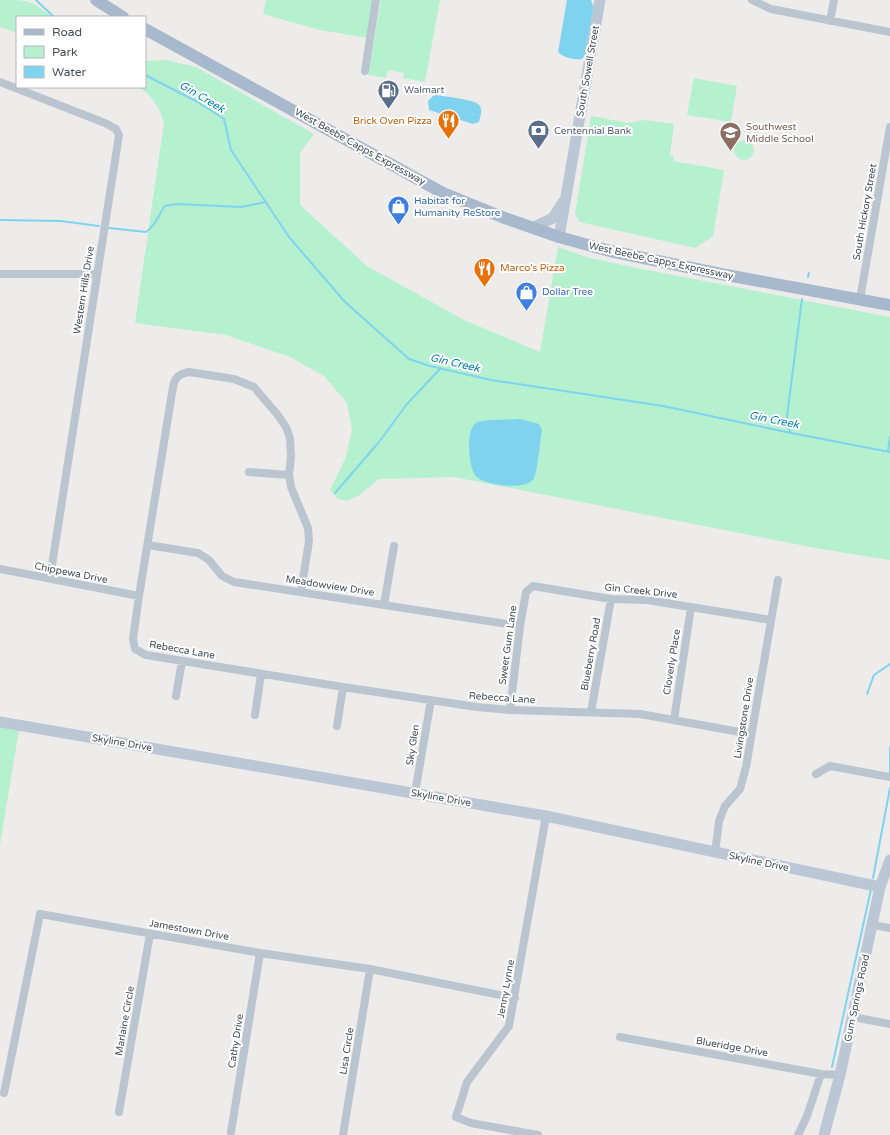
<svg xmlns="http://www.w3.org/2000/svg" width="890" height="1135" viewBox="0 0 890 1135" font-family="'Varela Round',sans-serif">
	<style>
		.green { fill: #b5f0cf }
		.water { fill: #80d3ef }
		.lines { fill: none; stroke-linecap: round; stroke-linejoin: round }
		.stream { stroke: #80d3ef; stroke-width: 2 }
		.street { stroke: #bbc5cf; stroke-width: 8 }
		.secondary { stroke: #bcc7d6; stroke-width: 11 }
		.primary { stroke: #a9b9cd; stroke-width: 12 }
		.labels { text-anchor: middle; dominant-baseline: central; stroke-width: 4; stroke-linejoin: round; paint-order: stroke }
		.street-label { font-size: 10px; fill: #434e59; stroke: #fff }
		.service-label { font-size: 10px; fill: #4e5e75; stroke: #fff; text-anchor: start }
		.food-label { font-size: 10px; fill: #c56008; stroke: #fff; text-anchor: end }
		.education-label { font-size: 10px; fill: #785e54; stroke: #fff; text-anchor: start }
		.shop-label { font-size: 10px; fill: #366cbe; stroke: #fff; text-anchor: start }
		.water-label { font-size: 11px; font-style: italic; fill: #057faa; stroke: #fff }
	</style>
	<rect width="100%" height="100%" fill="#eeebeb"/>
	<path class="green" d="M0,0C30,0 30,0 52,17H17V33L0,27Z
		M266,0H374L368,38L320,30L263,14Z
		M381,0H440L425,82L403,78L404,73L388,70L386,78L368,75Z
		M166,60L196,67L314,134L300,153V205L367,266L464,320L540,352L558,247L590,258L642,269L890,317V560L821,549L454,477L379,479L358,496L347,501L338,499L330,490L346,457L352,430L347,403L324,376L290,357L226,335L135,323L164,122C159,107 152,95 138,87H145V61Z
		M694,78L737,86L731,122L687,115Z
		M591,116L628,123L644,120L674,124L670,155L674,156L673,161L724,170L713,236L695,248L580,222L575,214Z
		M734 150a10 10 0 1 1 20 0a10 10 0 1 1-20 0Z
		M0,727L19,730L0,845Z"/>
	<path class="water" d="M567,0H591L594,8L585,55L582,59C574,60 564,58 558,52Z
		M437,95C445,97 476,99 480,106C483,111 480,117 479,122L473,124L429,110L428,101L433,96Z
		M520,419L539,424L542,430C540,441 538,469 534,478C528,491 483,486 475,475C469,467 464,427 478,422C488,419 509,420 520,419Z"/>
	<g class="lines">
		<path class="stream" d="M36,0L54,17
			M145,75L196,101L224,119L231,150L289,237L345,302L409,359L430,366L491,380L663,406L791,433L890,452
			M0,220L61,221L99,226
			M109,228L146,232C156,226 158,215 165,206L177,204L241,207L266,202
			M808,277L809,273
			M791,433L788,427L787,416L802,299
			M888,451L890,437
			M335,493L379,442L407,404L440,369
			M867,694L874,675L890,664
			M890,773V747
			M873,878L890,788
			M832,1067L871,889"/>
		<path class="street" d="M752,0L771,9L890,32
			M830,21L834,0
			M365,71L376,0
			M0,82L105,123L116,129L119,135L50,578
			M0,274H96
			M860,299L890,127
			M249,472L289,475
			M148,545L198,553L209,560L222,576L234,582L520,626
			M0,569L139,596
			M301,591L309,541L308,528L291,487L289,475L291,456L290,438L286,427L277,414L254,387L234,379L189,372C179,374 175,377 173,387L139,596L133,639L135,649L146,655L343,687L477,707L510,710L640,714L751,734
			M384,605L394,546
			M176,696L182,661
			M510,710L520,626L526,592L533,586L611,599L647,600L771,620
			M591,712L611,599
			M255,715L261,674
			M674,720L691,607
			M337,726L343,687
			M816,774L830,766L890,777
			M415,793L431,700
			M715,853L719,821L725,806L740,789L746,767L778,580
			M872,925L890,928
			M853,1017L890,1024
			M620,1037L821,1074L840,1075
			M4,1093L40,914L260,953L370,969L515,998
			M119,1112L150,934
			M231,1132L260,953
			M343,1135L370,969
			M538,1135L471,1123L456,1117L467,1082L509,1026L546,816
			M798,1135L807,1116L821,1074"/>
		<path class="secondary" d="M532,228L553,218L563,202
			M559,237L600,0
			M0,722L546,816L880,887
			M824,1135L840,1075L880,887L890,860"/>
		<path class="primary" d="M96,0L123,17
			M145,29L443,193L502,217L559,237L610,251L721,274L890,305"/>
	</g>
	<defs>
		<symbol id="fuel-pin" viewBox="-11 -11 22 30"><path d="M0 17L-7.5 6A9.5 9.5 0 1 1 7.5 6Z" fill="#5c6f8a" stroke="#fff"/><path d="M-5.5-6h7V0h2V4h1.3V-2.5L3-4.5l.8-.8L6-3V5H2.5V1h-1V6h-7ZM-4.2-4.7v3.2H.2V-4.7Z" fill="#fff"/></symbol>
		<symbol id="restaurant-pin" viewBox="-11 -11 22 30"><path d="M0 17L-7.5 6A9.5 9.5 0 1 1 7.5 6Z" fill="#e8710a" stroke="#fff"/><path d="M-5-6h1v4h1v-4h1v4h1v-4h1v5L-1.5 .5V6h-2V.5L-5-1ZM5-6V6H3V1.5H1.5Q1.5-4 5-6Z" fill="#fff"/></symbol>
		<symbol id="bank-pin" viewBox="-11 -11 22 30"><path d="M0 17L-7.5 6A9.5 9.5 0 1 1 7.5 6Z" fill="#5c6f8a" stroke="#fff"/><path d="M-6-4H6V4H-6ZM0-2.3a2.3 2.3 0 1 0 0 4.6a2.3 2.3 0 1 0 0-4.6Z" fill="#fff"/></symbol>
		<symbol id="school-pin" viewBox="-11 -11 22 30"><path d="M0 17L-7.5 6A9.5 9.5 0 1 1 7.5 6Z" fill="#8d6e63" stroke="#fff"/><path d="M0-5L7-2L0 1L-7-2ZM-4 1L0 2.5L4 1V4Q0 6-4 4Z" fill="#fff"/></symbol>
		<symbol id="shop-pin" viewBox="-11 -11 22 30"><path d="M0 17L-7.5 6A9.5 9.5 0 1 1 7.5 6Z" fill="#3f7fe0" stroke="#fff"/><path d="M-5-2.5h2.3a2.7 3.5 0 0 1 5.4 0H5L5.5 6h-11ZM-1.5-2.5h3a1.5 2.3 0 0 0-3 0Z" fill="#fff"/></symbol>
	</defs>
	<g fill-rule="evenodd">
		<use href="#fuel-pin" x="376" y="78" width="25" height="34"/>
		<use href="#restaurant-pin" x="436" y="108" width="25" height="34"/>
		<use href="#bank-pin" x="526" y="118" width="25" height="34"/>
		<use href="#school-pin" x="718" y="120" width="25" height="34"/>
		<use href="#shop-pin" x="386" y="194" width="25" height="34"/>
		<use href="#restaurant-pin" x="472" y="256" width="25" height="34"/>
		<use href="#shop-pin" x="514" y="280" width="25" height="34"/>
	</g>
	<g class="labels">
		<g class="street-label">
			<text transform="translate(588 71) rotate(-80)">South Sowell Street</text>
			<text transform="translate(360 147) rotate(29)">West Beebe Capps Expressway</text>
			<text transform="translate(865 212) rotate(-80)">South Hickory Street</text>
			<text transform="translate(661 261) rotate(12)">West Beebe Capps Expressway</text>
			<text transform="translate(84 290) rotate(-81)">Western Hills Drive</text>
			<text transform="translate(71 573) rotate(11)">Chippewa Drive</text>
			<text transform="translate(330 586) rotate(9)">Meadowview Drive</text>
			<text transform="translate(641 591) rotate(6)">Gin Creek Drive</text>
			<text transform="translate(508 645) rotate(-82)">Sweet Gum Lane</text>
			<text transform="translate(182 650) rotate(10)">Rebecca Lane</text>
			<text transform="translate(591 654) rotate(-80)">Blueberry Road</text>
			<text transform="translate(672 662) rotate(-81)">Cloverly Place</text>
			<text transform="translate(502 698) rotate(4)">Rebecca Lane</text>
			<text transform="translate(744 718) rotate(-81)">Livingstone Drive</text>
			<text transform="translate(122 743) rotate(10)">Skyline Drive</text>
			<text transform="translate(413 745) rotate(-81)">Sky Glen</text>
			<text transform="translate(441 798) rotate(10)">Skyline Drive</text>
			<text transform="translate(759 862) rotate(12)">Skyline Drive</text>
			<text transform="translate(189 930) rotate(10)">Jamestown Drive</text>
			<text transform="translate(506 989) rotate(-80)">Jenny Lynne</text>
			<text transform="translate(857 998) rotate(-78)">Gum Springs Road</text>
			<text transform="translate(125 1021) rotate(-80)">Marlaine Circle</text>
			<text transform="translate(236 1041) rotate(-81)">Cathy Drive</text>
			<text transform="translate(732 1047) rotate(10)">Blueridge Drive</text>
			<text transform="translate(347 1051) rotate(-81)">Lisa Circle</text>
		</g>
		<g class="service-label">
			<text x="404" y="90">Walmart</text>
			<text x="554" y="131">Centennial Bank</text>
		</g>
		<g class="food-label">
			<text x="432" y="121">Brick Oven Pizza</text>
			<text x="500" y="268" text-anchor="start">Marco's Pizza</text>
		</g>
		<g class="education-label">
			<text x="746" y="127">Southwest<tspan x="746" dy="12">Middle School</tspan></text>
		</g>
		<g class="shop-label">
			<text x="414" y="201">Habitat for<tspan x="414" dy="12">Humanity ReStore</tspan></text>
			<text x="542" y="292">Dollar Tree</text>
		</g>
		<g class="water-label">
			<text transform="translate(202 97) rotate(31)">Gin Creek</text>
			<text transform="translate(455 363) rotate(13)">Gin Creek</text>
			<text transform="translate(774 420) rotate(11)">Gin Creek</text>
		</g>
	</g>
	<rect x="16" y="16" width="130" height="72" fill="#ffffff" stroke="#b4b8bd"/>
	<rect x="24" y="29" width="20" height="6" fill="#a9b9cd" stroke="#b4b8bd"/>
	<text x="52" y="36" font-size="12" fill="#434e59">Road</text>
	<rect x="24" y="46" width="20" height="12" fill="#b5f0cf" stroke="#b4b8bd"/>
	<text x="52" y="56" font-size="12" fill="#434e59">Park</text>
	<rect x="24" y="66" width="20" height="12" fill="#80d3ef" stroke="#b4b8bd"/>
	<text x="52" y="76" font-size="12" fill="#434e59">Water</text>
</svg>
